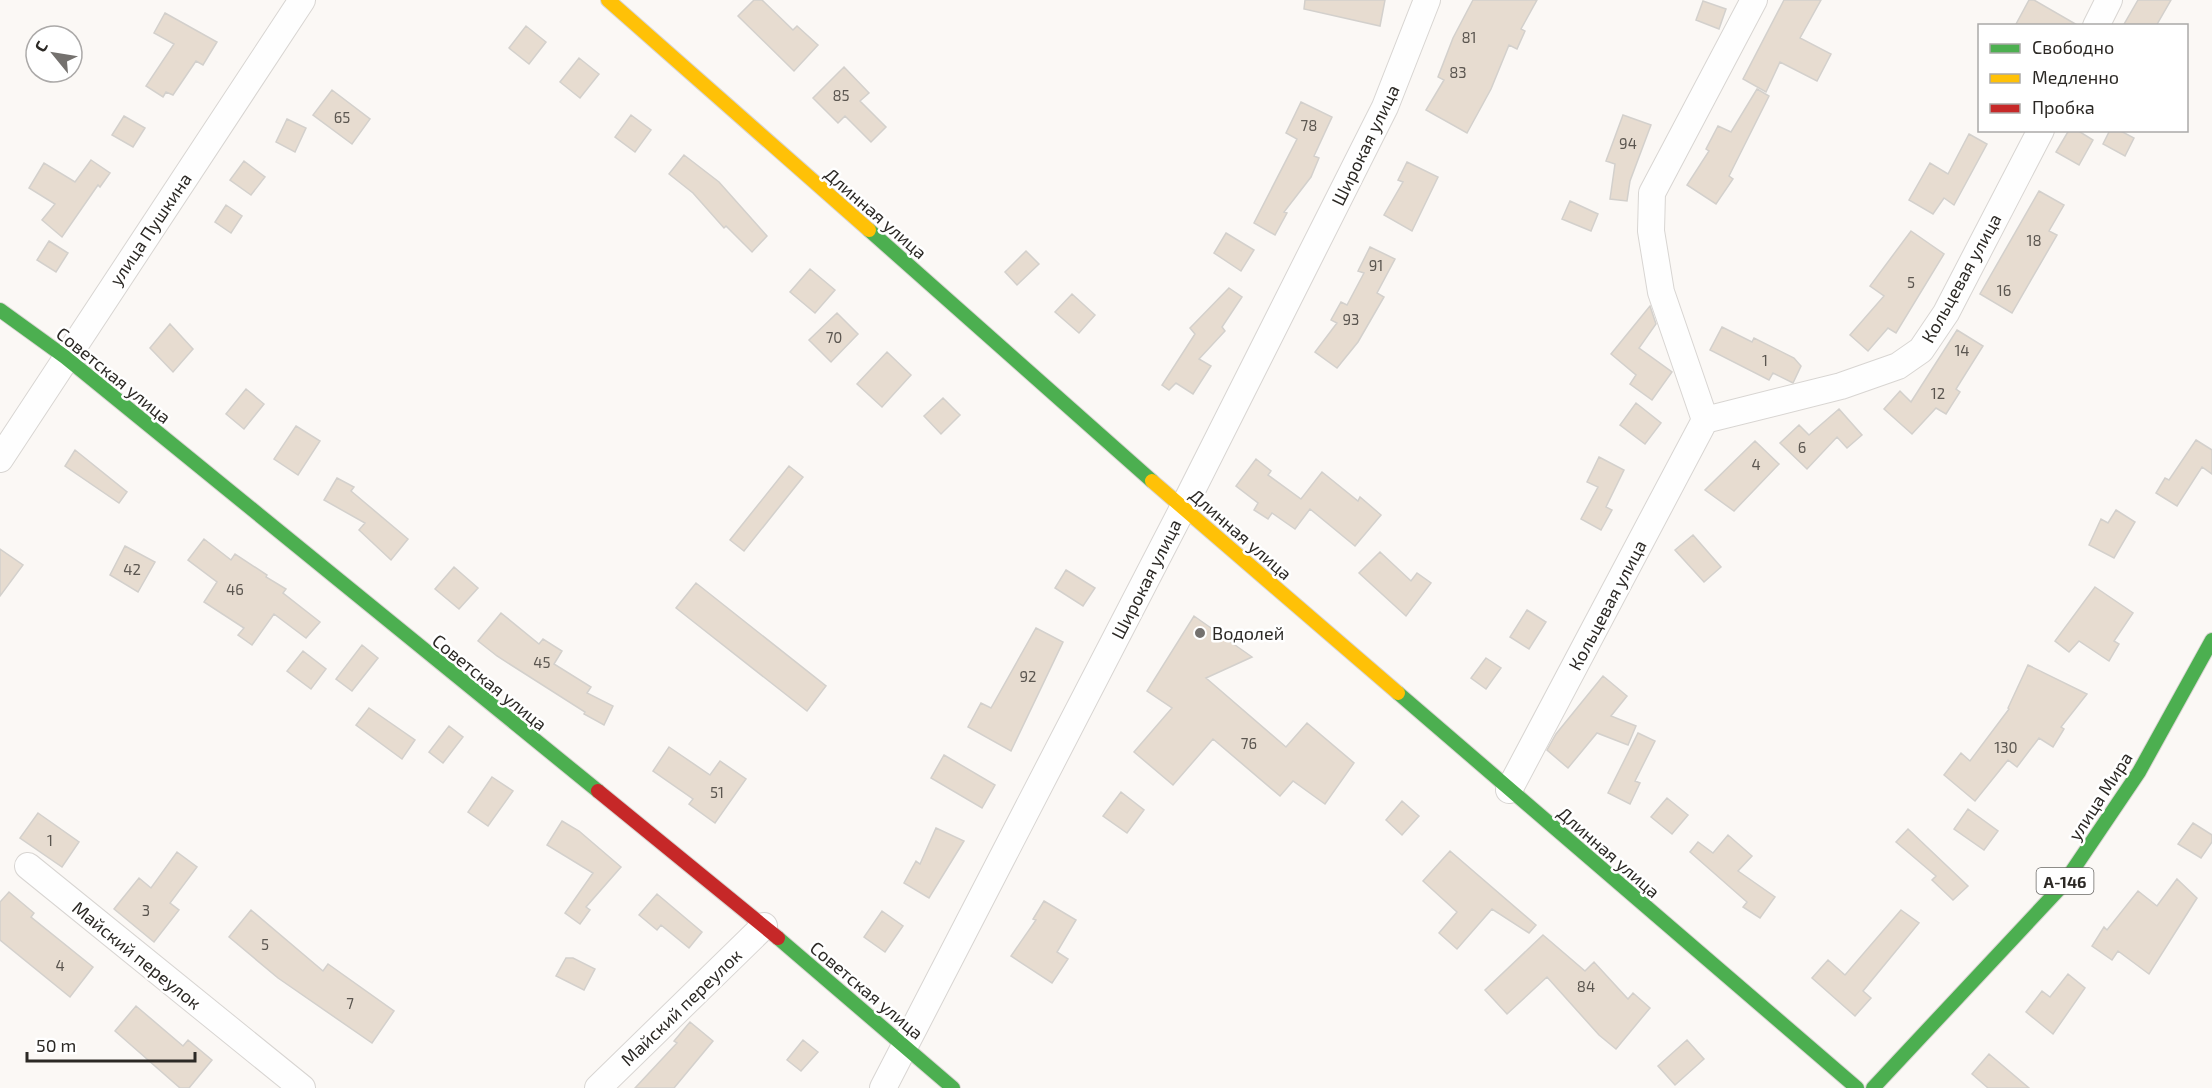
<svg xmlns="http://www.w3.org/2000/svg" width="2212" height="1088" viewBox="0 0 2212 1088" font-family="'Exo 2',sans-serif">
	<style>
		.building { fill: #e7dcd0; stroke: #d3d0cc; stroke-width: 1.5 }
		.lines { fill: none; stroke-linecap: round; stroke-linejoin: round }
		.street-casing { stroke: #d8d5d2; stroke-width: 28 }
		.fast-casing { stroke: #d8d5d2; stroke-width: 16 }
		.slow-casing { stroke: #d8d5d2; stroke-width: 16 }
		.jam-casing { stroke: #d8d5d2; stroke-width: 16 }
		.street { stroke: #fefefe; stroke-width: 26 }
		.fast { stroke: #4caf50; stroke-width: 14 }
		.slow { stroke: #ffc107; stroke-width: 14 }
		.jam { stroke: #c62828; stroke-width: 14 }
		.poi-dot { fill: #74716e; stroke: #fff; stroke-width: 2 }
		.labels { text-anchor: middle; dominant-baseline: central; stroke-width: 5; stroke-linejoin: round; paint-order: stroke }
		.number-label { font-size: 15px; fill: #5b5650 }
		.shield { fill: #fff; stroke: #6b6966; stroke-width: 1.5 }
		.shield-label { font-size: 16px; font-weight: bold; fill: #2c2925 }
		.street-label { font-size: 18px; fill: #2c2925; stroke: #fff }
		.poi-label { font-size: 18px; fill: #2c2925; stroke: #fff; text-anchor: start }
	</style>
	<rect width="100%" height="100%" fill="#fbf8f5"/>
	<path class="building" d="M754,0H762L793,30L797,26L818,45L794,71L738,16Z
		M1305,0H1385L1380,26L1304,9Z
		M1473,0H1537L1521,29L1525,31L1517,49L1509,45L1491,89L1467,133L1426,110L1444,80L1438,77L1453,38Z
		M1784,0H1821L1800,38L1831,54L1817,81L1780,62L1766,92L1743,79Z
		M2029,0H2034L2079,26H2015Z
		M2138,0H2171L2156,26H2123Z
		M1703,1L1726,9L1719,29L1696,20Z
		M165,13L217,42L203,65L196,61L173,95L166,92L163,97L146,86L174,44L154,33Z
		M526,26L546,42L529,64L509,48Z
		M579,58L599,74L580,98L560,82Z
		M844,67L869,93L860,101L886,127L871,142L845,116L838,123L813,98Z
		M1757,89L1769,96L1729,176L1733,179L1716,204L1687,185L1709,151L1706,149L1718,126L1731,132Z
		M332,90L370,119L352,144L313,115Z
		M1301,102L1332,117L1314,156L1319,158L1311,177L1284,212L1287,213L1275,235L1254,223L1297,139L1286,133Z
		M631,115L651,130L635,152L615,137Z
		M1623,115L1651,125L1630,181L1627,201L1610,199L1615,164L1606,161Z
		M124,116L145,128L133,147L112,135Z
		M287,119L306,128L295,152L276,142Z
		M2069,130H2077L2093,140L2079,165L2056,152Z
		M2110,130H2119L2134,138L2125,156L2103,144Z
		M1969,134L1987,144L1954,205L1944,198L1933,214L1909,200L1930,163L1948,174Z
		M684,155L719,182L767,236L752,252L726,226L724,228L693,193L669,174Z
		M91,160L110,173L100,187L98,185L62,237L42,220L55,204L29,188L44,163L75,182Z
		M244,161L265,177L251,195L230,180Z
		M1407,162L1438,177L1412,231L1384,215L1403,182L1398,180Z
		M2039,191L2064,205L2049,231L2057,235L2012,313L1980,294Z
		M1570,201L1598,214L1591,231L1562,219Z
		M226,205L242,216L231,233L215,222Z
		M1911,231L1944,254L1896,333L1888,328L1868,351L1850,335L1884,296L1870,286Z
		M1226,233L1254,250L1241,271L1214,253Z
		M49,241L68,253L56,272L37,260Z
		M1370,247L1395,259L1377,293L1384,297L1358,342L1337,368L1315,352L1337,323L1331,320L1341,302L1347,305L1364,273L1358,271Z
		M1026,251L1039,264L1017,285L1005,272Z
		M810,269L835,290L815,313L790,292Z
		M1229,288L1242,297L1222,327L1225,331L1199,359L1211,366L1193,394L1176,383L1169,390L1162,385L1195,334L1190,328Z
		M1072,294L1095,315L1079,333L1055,312Z
		M1650,306L1656,324L1639,348L1672,372L1652,400L1630,384L1636,375L1611,354Z
		M837,313L858,334L831,362L809,340Z
		M170,324L193,349L173,372L150,348Z
		M1722,327L1752,342L1754,338L1794,358L1801,366L1793,383L1773,373L1769,380L1710,350Z
		M1957,330L1983,346L1956,389L1960,392L1946,414L1936,408L1912,434L1884,409L1900,391L1911,402Z
		M887,352L911,375L882,407L857,384Z
		M246,389L264,404L244,429L226,414Z
		M943,398L960,415L941,434L924,416Z
		M1636,403L1661,423L1645,444L1620,425Z
		M1839,409L1862,435L1847,448L1837,437L1807,469L1780,443L1799,425L1809,435Z
		M296,426L320,441L298,475L274,459Z
		M2196,440L2212,450V474L2202,467L2177,506L2156,493L2165,478L2169,480Z
		M1755,441L1779,464L1734,511L1705,490Z
		M75,450L127,492L119,503L65,466Z
		M1599,457L1624,470L1606,507L1612,510L1601,530L1581,519L1598,487L1587,482Z
		M1256,459L1271,471L1268,475L1301,499L1322,472L1358,501L1360,497L1381,515L1355,546L1310,509L1295,529L1272,513L1268,519L1254,510L1258,503L1236,486Z
		M789,466L803,477L744,551L730,540Z
		M337,478L354,487L351,491L408,539L391,560L359,530L365,523L324,500Z
		M2116,510L2135,522L2114,558L2089,545L2101,519L2108,523Z
		M1693,535L1721,567L1704,582L1675,550Z
		M204,539L231,560L235,554L267,575L266,577L286,589L283,593L320,622L306,638L274,614L252,645L238,635L244,628L204,602L217,582L188,560Z
		M125,546L155,562L138,592L110,575Z
		M0,549L23,565L0,596Z
		M1380,552L1411,581L1417,573L1431,583L1406,616L1359,573Z
		M454,567L478,588L459,609L435,589Z
		M1066,570L1095,588L1083,606L1055,588Z
		M696,583L826,686L807,711L676,608Z
		M2095,587L2133,613L2114,641L2119,644L2109,661L2079,641L2069,652L2055,641Z
		M1527,610L1546,622L1529,649L1510,637Z
		M501,613L539,644L543,639L562,651L554,664L591,687L587,693L613,706L604,725L584,714L585,712L497,656L478,641Z
		M1194,616L1252,657L1206,678L1286,747L1307,723L1354,763L1325,804L1293,781L1280,796L1213,739L1173,785L1134,752L1172,708L1147,691Z
		M1036,628L1063,642L1011,751L968,727L981,703L991,708Z
		M362,645L378,658L352,691L336,679Z
		M303,651L326,669L311,689L287,671Z
		M1486,658L1501,668L1486,689L1471,678Z
		M2028,665L2087,694L2061,727L2064,729L2053,747L2039,738L2017,767L2008,760L1975,801L1944,775L1961,753L1970,761L2009,709L2008,708Z
		M1603,676L1627,696L1611,716L1636,726L1628,745L1597,733L1568,768L1547,750L1556,734Z
		M369,708L415,740L402,759L356,725Z
		M449,726L463,737L443,763L429,752Z
		M1638,733L1655,741L1635,781L1640,783L1630,804L1608,793Z
		M669,747L710,775L720,761L746,779L715,823L689,804L693,799L653,771Z
		M944,755L995,785L982,808L931,778Z
		M492,777L513,791L488,826L468,812Z
		M1121,792L1144,810L1127,833L1103,816Z
		M1667,798L1688,815L1672,834L1651,817Z
		M1402,801L1419,816L1402,835L1386,820Z
		M1968,809L1998,831L1984,850L1954,829Z
		M38,813L79,842L62,867L20,838Z
		M562,821L579,831L621,867L586,907L590,910L580,924L565,913L593,873L547,845Z
		M2193,823L2212,835V842L2201,858L2178,844Z
		M936,828L964,841L929,898L904,883L916,861L920,864Z
		M1908,829L1968,886L1953,900L1932,880L1936,876L1896,842Z
		M1728,835L1752,856L1738,871L1775,897L1760,918L1743,907L1747,902L1690,852L1698,842L1713,853Z
		M1450,851L1536,925L1529,933L1492,909L1457,949L1439,933L1457,912L1423,881Z
		M177,852L197,867L170,903L179,910L154,942L114,909L139,878L151,888Z
		M2177,879L2197,898L2149,974L2118,951L2112,960L2092,946L2104,927L2107,930L2138,891L2157,906Z
		M9,892L34,913L31,917L93,967L70,997L0,940V902Z
		M657,894L702,932L689,948L661,925L657,930L639,915Z
		M1044,901L1076,920L1057,952L1068,959L1052,983L1011,956L1036,920L1033,919Z
		M251,910L323,971L328,964L394,1011L372,1043L278,978L229,937Z
		M1901,910L1919,923L1863,991L1871,998L1855,1016L1812,978L1828,960L1845,975Z
		M882,911L903,926L885,952L864,937Z
		M1543,935L1585,971L1594,962L1628,999L1633,993L1650,1008L1616,1049L1599,1035L1547,977L1507,1014L1485,990Z
		M566,958H573L595,969L584,990L556,976Z
		M2068,974L2085,988L2053,1034L2026,1012L2042,991L2050,997Z
		M136,1006L183,1046L188,1040L212,1060L189,1088H180L115,1031Z
		M690,1022L713,1041L674,1088H635L677,1043L674,1041Z
		M803,1040L818,1052L801,1071L787,1060Z
		M1687,1040L1704,1059L1675,1085L1658,1066Z
		M1989,1054L2029,1088H1988L1972,1074Z"/>
	<g class="lines">
		<defs>
			<path id="street" d="M2096,26L2109,0
				M1705,420L1841,386L1898,366L1921,350L1946,313L2041,130
				M0,459L302,0
				M1509,790L1705,420L1661,292L1651,231L1652,193L1754,0
				M28,866L302,1088
				M598,1088L764,926
				M883,1088L1183,508L1385,107L1427,0"/>
			<path id="fast" d="M869,230L1152,481
				M0,310L65,357L598,791
				M1398,693L1857,1088
				M778,938L953,1088
				M1873,1088L2062,886L2139,772L2212,640"/>
			<path id="slow" d="M608,0L869,230
				M1152,481L1398,693"/>
			<path id="jam" d="M598,791L778,938"/>
		</defs>
		<use href="#street" class="street-casing"/>
		<use href="#fast" class="fast-casing"/>
		<use href="#slow" class="slow-casing"/>
		<use href="#jam" class="jam-casing"/>
		<use href="#street" class="street"/>
		<use href="#fast" class="fast"/>
		<use href="#slow" class="slow"/>
		<use href="#jam" class="jam"/>
	</g>
	<circle class="poi-dot" cx="1200" cy="633" r="6"/>
	<g class="labels">
		<g class="number-label">
			<text x="1469" y="37">81</text>
			<text x="1458" y="72">83</text>
			<text x="841" y="95">85</text>
			<text x="342" y="117">65</text>
			<text x="1309" y="125">78</text>
			<text x="1628" y="143">94</text>
			<text x="2034" y="240">18</text>
			<text x="1376" y="265">91</text>
			<text x="1911" y="282">5</text>
			<text x="2004" y="290">16</text>
			<text x="1351" y="319">93</text>
			<text x="834" y="337">70</text>
			<text x="1962" y="350">14</text>
			<text x="1765" y="360">1</text>
			<text x="1938" y="393">12</text>
			<text x="1802" y="447">6</text>
			<text x="1756" y="464">4</text>
			<text x="132" y="569">42</text>
			<text x="235" y="589">46</text>
			<text x="542" y="662">45</text>
			<text x="1028" y="676">92</text>
			<text x="1249" y="743">76</text>
			<text x="2006" y="747">130</text>
			<text x="717" y="792">51</text>
			<text x="50" y="840">1</text>
			<text x="146" y="910">3</text>
			<text x="265" y="944">5</text>
			<text x="60" y="965">4</text>
			<text x="1586" y="986">84</text>
			<text x="350" y="1003">7</text>
		</g>
		<rect class="shield" x="2036.5" y="868" width="57" height="26" rx="4.5"/>
		<g class="shield-label">
			<text x="2065" y="881">А-146</text>
		</g>
		<g class="street-label">
			<text transform="translate(1365 145) rotate(-64)">Широкая улица</text>
			<text transform="translate(876 213) rotate(41)">Длинная улица</text>
			<text transform="translate(150 229) rotate(-56)">улица Пушкина</text>
			<text transform="translate(1961 278) rotate(-61)">Кольцевая улица</text>
			<text transform="translate(114 375) rotate(39)">Советская улица</text>
			<text transform="translate(1241 534) rotate(41)">Длинная улица</text>
			<text transform="translate(1146 579) rotate(-63)">Широкая улица</text>
			<text transform="translate(1607 605) rotate(-62)">Кольцевая улица</text>
			<text transform="translate(490 682) rotate(39)">Советская улица</text>
			<text transform="translate(2100 796) rotate(-57)">улица Мира</text>
			<text transform="translate(1609 852) rotate(41)">Длинная улица</text>
			<text transform="translate(137 955) rotate(39)">Майский переулок</text>
			<text transform="translate(867 990) rotate(40)">Советская улица</text>
			<text transform="translate(681 1007) rotate(-44)">Майский переулок</text>
		</g>
		<g class="poi-label">
			<text x="1212" y="633">Водолей</text>
		</g>
	</g>
	<rect x="1978" y="24" width="210" height="108" fill="#ffffff" stroke="#aba9a8" stroke-width="1.5"/>
	<rect x="1990" y="44" width="30" height="9" fill="#4caf50" stroke="#aba9a8" stroke-width="1.5"/>
	<text x="2032" y="54" font-size="18" fill="#2c2925">Свободно</text>
	<rect x="1990" y="74" width="30" height="9" fill="#ffc107" stroke="#aba9a8" stroke-width="1.5"/>
	<text x="2032" y="84" font-size="18" fill="#2c2925">Медленно</text>
	<rect x="1990" y="104" width="30" height="9" fill="#c62828" stroke="#aba9a8" stroke-width="1.5"/>
	<text x="2032" y="114" font-size="18" fill="#2c2925">Пробка</text>
	<g transform="translate(54 54) rotate(300)"><circle r="28" fill="#ffffff" stroke="#aba9a8" stroke-width="1.5"/>
	<path d="M0-4.5L10 22L0 15L-10 22Z" fill="#74716e"/>
	<text y="-9" font-size="16" font-weight="bold" text-anchor="middle" fill="#2c2925">С</text>
	</g>
	<path d="M27 1052v9h168v-9" fill="none" stroke="#2c2925" stroke-width="3"/>
	<text x="36" y="1052" font-size="18" fill="#2c2925" stroke="#ffffff" stroke-width="4.5" paint-order="stroke">50 m</text>
</svg>
